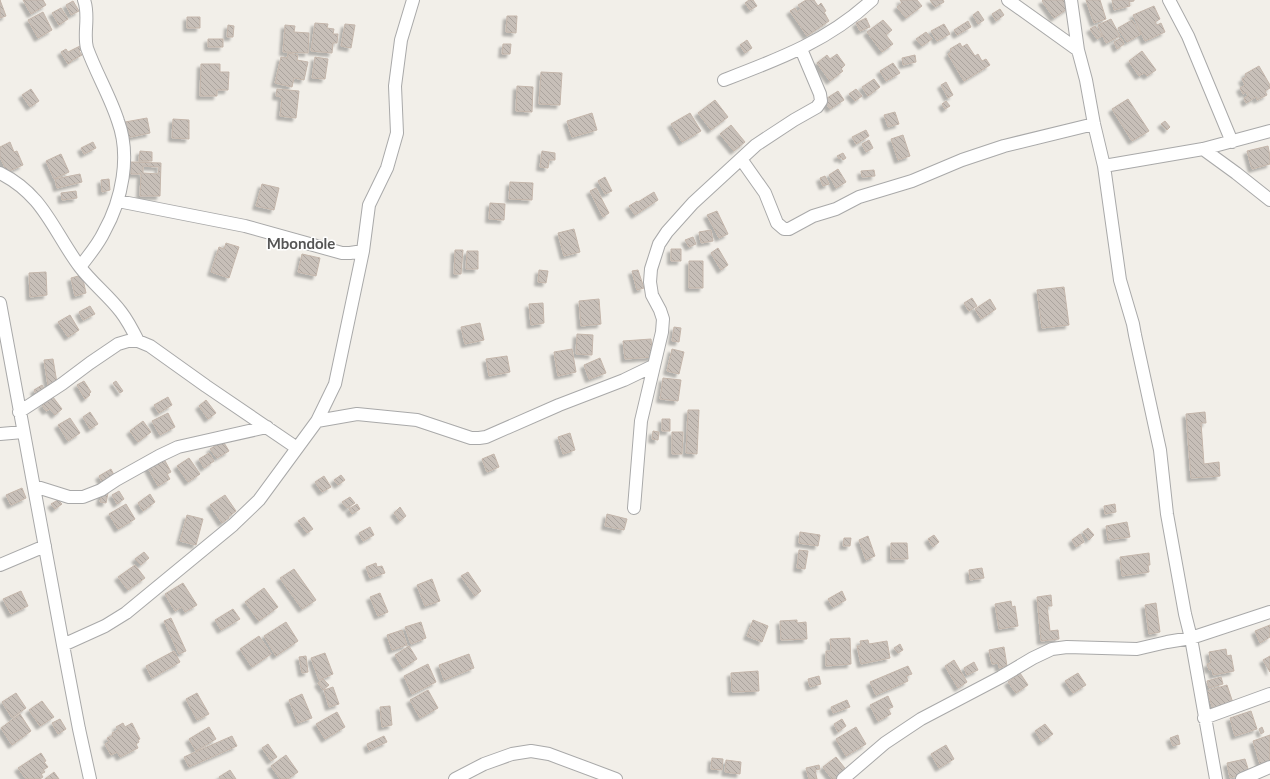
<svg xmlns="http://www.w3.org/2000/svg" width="1270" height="779" viewBox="0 0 1270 779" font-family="Lato,sans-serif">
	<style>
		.building { fill: url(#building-back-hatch); stroke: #c4b6ab; fill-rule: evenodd; filter: url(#shadow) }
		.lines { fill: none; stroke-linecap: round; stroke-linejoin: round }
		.street-casing { stroke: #a9a9a9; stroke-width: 14 }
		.street { stroke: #fff; stroke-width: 12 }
		.labels { text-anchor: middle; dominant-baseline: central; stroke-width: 3; stroke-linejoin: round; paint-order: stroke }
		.quarter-label { font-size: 15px; font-weight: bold; fill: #555; stroke: #fff }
	</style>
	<defs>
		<pattern id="building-back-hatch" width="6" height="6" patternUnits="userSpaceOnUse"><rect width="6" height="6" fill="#c7bfb8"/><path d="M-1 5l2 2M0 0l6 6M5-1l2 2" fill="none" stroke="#aba49e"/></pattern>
		<filter id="shadow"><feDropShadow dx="-3.5" dy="3.5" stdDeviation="1" flood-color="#0004"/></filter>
	</defs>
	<rect width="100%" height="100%" fill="#f2efe9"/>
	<path class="building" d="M0,0L6,16L0,18Z
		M23,0H43L46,5L31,14Z
		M749,0H753L757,6L750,10L745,3Z
		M806,0H814L818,6L821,3L826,11L824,12L829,21L807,36L790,11L795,8L797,12L801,9L798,5Z
		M900,0H917L922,6L906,18L897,7L902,3Z
		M930,0H943L944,2L935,7Z
		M1043,0H1065L1070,7L1054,18L1042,1Z
		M1086,0H1100L1106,19L1094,23Z
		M1112,0H1134V1L1129,2L1130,6L1114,10Z
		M73,1L79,11L71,15L66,5Z
		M1154,6L1160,19L1155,22L1157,25L1161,23L1165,32L1145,41L1133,15Z
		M61,8L68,19L59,25L52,13Z
		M1000,9L1004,15L996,21L992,14Z
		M978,11L984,20L978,24L973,15Z
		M43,12L52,30L38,38L28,20Z
		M507,16H517L516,33L506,32Z
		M187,17H200V28H187Z
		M866,18L870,27L860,31L856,23Z
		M1111,19L1120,36L1106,43L1098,25Z
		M883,20L892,30L886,35L893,44L882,52L867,32Z
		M1132,20L1141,34L1127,42L1118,28Z
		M968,21L971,27L957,35L954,30Z
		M315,23L328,24L327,28L334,29L333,34H338L337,43H333L332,53L311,51Z
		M345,24L355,25L351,48L341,46Z
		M944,24L950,34L937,41L931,31Z
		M228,25L234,26L233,37H227Z
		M285,25L295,26L294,32L309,33L308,53L283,52Z
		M1095,26L1102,36L1097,39L1090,29Z
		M926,32L932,39L922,46L916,39Z
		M1121,38L1124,44L1117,49L1114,42Z
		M208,39H223V47H208Z
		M747,40L752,48L745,53L740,45Z
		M960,43L962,47L967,44L975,56L978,54L982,61L986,59L990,65L964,81L948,54L951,52L950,49Z
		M503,44H511L510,54H502Z
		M80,46L82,50L79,51L82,55L71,61V62L68,64L61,52L66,49L68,52Z
		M1142,51L1156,70L1147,76L1144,73L1139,76L1129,61Z
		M288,53L298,55L297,60L308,62L304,80L294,78L292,87L275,83L281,57L287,58Z
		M837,54L845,65L841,69L843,71L830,81L817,63L827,55L830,59Z
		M915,55L916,62L903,65L902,58Z
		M315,57L328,59L325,79L312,78Z
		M893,63L900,73L886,81L880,71Z
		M201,64H220V72H229L228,90H217V96H200Z
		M1259,66L1270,85V88L1265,91L1267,95L1257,100L1256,97L1246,103L1244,98L1248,96L1246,92L1243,94L1240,88L1245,85L1242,79L1246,77L1245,74Z
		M541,72L562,73L560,105L539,104Z
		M874,79L880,87L868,96L862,87Z
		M946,82L953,95L948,98L941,85Z
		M517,86L533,87L532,112L516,111Z
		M31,89L39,101L30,107L22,95Z
		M277,89L299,91L296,118L280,116L282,97L276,96Z
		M856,89L862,96L855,101L849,94Z
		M838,91L844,100L830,109L824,100Z
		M1128,99L1149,131L1132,141L1112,109Z
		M715,100L728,117L711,130L698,113Z
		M946,101L950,106L945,109L942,104Z
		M895,112L899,124L888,127L884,115Z
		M592,113L597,130L572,137L567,121Z
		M690,113L701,131L682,142L671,124Z
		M147,118L150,133L126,138L124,130L127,129L125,122Z
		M173,119L189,120V139L172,138Z
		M1165,121L1170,127L1167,130L1161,124Z
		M731,125L745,142L734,151L720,134Z
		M866,130L869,136L856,144L852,137Z
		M903,135L910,156L898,160L891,139Z
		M869,140L873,148L866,152L862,144Z
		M10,142L14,152L17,151L23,165L7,172L0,157V147Z
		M93,142L96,148L84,154L81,148Z
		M1268,146L1270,156V164L1252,169L1247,151Z
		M140,151L152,152V161H139Z
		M542,151L555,153V160H549L548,168L540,167Z
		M843,153L846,158L843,160L841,157L839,159L837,156Z
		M61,154L69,172L54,179L46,161Z
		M131,162L161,163L160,196H140L141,174H131ZM143,166L159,167L158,174L143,173Z
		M838,169L846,182L836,188L829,175Z
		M874,170L875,176L862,177L861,171Z
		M80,174L82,182L57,188L55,179Z
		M825,176L829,184L823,186L820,178Z
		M605,177L612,191L605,194L598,181Z
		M109,179L110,190L102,192L101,180Z
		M510,182L533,183L532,200L509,199Z
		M262,184L279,188L274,210L256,206Z
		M596,188L609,213L603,217L590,191Z
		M76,191L77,198L62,200L61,193Z
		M654,192L658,200L635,215L629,206L637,201L638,202Z
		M490,203L505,204L504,220L489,219Z
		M717,211L728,234L719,238L707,215Z
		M574,229L580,252L564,256L558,233Z
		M711,230L713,241L701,243L699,232Z
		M693,237L696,244L689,247L685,240Z
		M226,243L239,247L229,278L211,272L219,247L224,249Z
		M718,248L728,265L721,270L711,253Z
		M671,249H681V261H671Z
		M455,250H463L461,274H454Z
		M467,251H478V269H466Z
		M302,254L320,258L316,276L298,272Z
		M689,261H703V288H689Z
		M539,270L548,271L546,283L538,282Z
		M638,270L644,288L637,290L632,271Z
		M46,272L47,295L30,297L29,273Z
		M82,275L86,293L75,296L71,278Z
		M1064,287L1069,325L1042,328L1037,290Z
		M972,298L977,306L969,311L964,303Z
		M599,299L601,324L581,326L579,301Z
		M990,299L996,309L981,319L975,309Z
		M543,303L544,323L531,325L529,304Z
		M90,306L95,314L83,320L79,312Z
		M70,315L79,330L68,337L58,322Z
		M480,323L484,340L465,344L461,327Z
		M674,327L681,328L679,342L672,341Z
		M577,334L593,335L592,355L576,354Z
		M651,339L653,357L625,359L623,341Z
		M572,349L576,372L558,376L554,352Z
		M672,349L684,352L679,374L667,371Z
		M507,356L510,372L489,376L486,359Z
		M600,358L606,373L589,379L584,365Z
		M53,359L57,383L48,385L44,360Z
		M663,378L681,380L678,401L660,399Z
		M84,381L91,392L89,394L90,395L85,399L77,385Z
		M116,381L123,391L120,393L113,383Z
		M42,385L47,393L38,398L34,390Z
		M53,397L62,409L55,415L50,409L46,411L42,405Z
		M168,397L172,405L159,413L154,405Z
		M206,400L216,413L208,419L199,406Z
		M688,410H699L697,454L686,453Z
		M90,412L98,424L90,429L83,417Z
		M1205,412L1206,423H1201L1204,464L1219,462L1220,476L1191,478L1186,414Z
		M168,413L175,427L160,435L152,421Z
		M70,418L80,433L68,441L58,425Z
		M662,419H670V431H662Z
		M143,421L151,432L138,442L130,431Z
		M653,431L659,432L658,440L652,439Z
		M672,432H683L682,454H672Z
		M570,433L575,450L563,454L558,437Z
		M223,441L229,451L217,458L210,449Z
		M209,453L214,461L204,468L199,459Z
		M494,454L499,467L487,472L482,459Z
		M163,457L171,472L167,474L170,479L158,486L147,466Z
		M189,458L200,474L188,482L177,466Z
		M111,469L115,477L103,484L99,476Z
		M341,475L345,480L338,485L334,480Z
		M324,476L331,487L322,492L315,482Z
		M22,488L26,498L11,505L6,495Z
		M119,491L124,499L117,504L112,495Z
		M102,492L108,493L106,503L100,502Z
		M150,494L155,502L143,511L138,503Z
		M225,495L236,511L228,517L229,518L222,523L210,505Z
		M350,497L355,503L347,508L342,502Z
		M58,500L62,504L55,509L51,504Z
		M126,504L135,519L118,529L109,514Z
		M357,504L360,509L352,514L349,509Z
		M1115,504L1116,512L1105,514L1104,506Z
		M400,507L406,516L400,521L394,513Z
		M607,514L627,519L624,530L605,526Z
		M187,515L203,519L196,545L180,541Z
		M304,517L313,529L307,533L298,521Z
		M1127,522L1130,537L1108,540L1106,526Z
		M370,527L374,535L363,541L359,533Z
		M1088,528L1094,535L1089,540L1083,532Z
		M800,532L820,535L818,546L799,543Z
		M1080,534L1084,542L1076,547L1072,540Z
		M934,535L939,542L933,547L928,539Z
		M868,536L875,556L866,560L859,540Z
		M844,538H851L850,546H843Z
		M891,543H907L908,559H891Z
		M799,550L808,551L805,569L797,568Z
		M144,552L149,558L141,565L135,559Z
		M1149,553L1150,565H1148L1149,572L1122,576L1120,557Z
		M376,563L377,567L382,566L385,573L370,578L366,567Z
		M135,565L145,578L128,590L118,577Z
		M982,568L984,578L970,580L969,570Z
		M294,569L316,600L302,609L280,578Z
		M468,572L481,591L475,596L461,576Z
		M432,579L440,601L425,606L417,585Z
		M183,583L197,605L185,612L182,607L175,611L165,594Z
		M264,588L278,607L259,621L245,602Z
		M21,591L28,606L11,614L3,599Z
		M842,591L846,600L833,607L828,599Z
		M380,593L388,612L378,616L370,597Z
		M1051,595L1052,606H1047L1050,631L1058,630L1059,639L1041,641L1037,597Z
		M1011,601L1012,607L1015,606L1018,626L999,629L995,604Z
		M1156,603L1160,632L1149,634L1145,605Z
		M233,609L240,619L221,630L215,620Z
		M171,618L186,651L179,654L164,621Z
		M753,620L768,626L762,642L747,636Z
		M797,620V623L806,622L807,639L781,640L780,621Z
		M286,622L298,641L276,656L264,636Z
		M421,622L426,638L411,644L405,627Z
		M1270,625V637L1260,643L1255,631Z
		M402,630L407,645L392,650L387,635Z
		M259,636L271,654L252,667L240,649Z
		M850,638L851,664L826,666V651H831L830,639Z
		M868,640L869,644L887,641L890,658L861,664L857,646H861L860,641Z
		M900,644L903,650L898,653L894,648Z
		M409,646L417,659L403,668L395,655Z
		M1004,647L1007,666L999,668L998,663L992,664L989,650Z
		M1226,649L1227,656L1231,655L1234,671L1213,675L1212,669L1209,670L1207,664L1211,663L1209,652Z
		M174,651L180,662L152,678L146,666Z
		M325,653L333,674L319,680L311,658Z
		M469,654L474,668L444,680L439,665Z
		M306,656L308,672L302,673L299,657Z
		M1270,656V672L1263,660Z
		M954,660L967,682L958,688L945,666Z
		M974,662L978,670L967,675L964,668Z
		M428,664L436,682L412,694L404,676Z
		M908,666L912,674L906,676L908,681L876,695L870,682Z
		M758,671L759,691L732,692L731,673Z
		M1020,673L1028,685L1016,693L1008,682Z
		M1078,673L1086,685L1073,693L1065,681Z
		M819,676L821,684L810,687L808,679Z
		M1221,677L1223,684L1209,688L1207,681Z
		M323,679L329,685L323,690L318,683Z
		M1227,685L1233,703L1213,709L1207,691Z
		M333,687L339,704L329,707L324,690Z
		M428,690L438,708L420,718L410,700Z
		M16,693L26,708L12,718L2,702Z
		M197,693L209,714L197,720L186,699Z
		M302,694L312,718L298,723L289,700Z
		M888,696L893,707L888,709L891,714L878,721L870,705Z
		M847,700L850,707L833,713L831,707Z
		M42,701L54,717L40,726L29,710Z
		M390,706L392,725L382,727L380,707Z
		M1251,711L1257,729L1235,736L1230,718Z
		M337,712L345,727L325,739L316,724Z
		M20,714L31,731L12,745L1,728Z
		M60,719L66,729L58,734L52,723Z
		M842,719L846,726L838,732L834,724Z
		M123,723L125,727L132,723L140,739L138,740L139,742L136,744L138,748L120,757L117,752L111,755L105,744L109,742L107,738L113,735L112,733L118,730L116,727Z
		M1045,724L1053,734L1042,742L1035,731Z
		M209,727L216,739L196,751L189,739Z
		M856,727L866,744L846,756L836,739Z
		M1262,727L1264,732L1261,734L1259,729Z
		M1178,735L1180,744L1173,746L1170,738Z
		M1270,735V761L1260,764L1253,741Z
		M232,736L237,746L189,767L184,757Z
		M384,736L387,742L369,750L367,744Z
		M268,744L277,757L271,761L262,748Z
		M946,745L954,759L939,768L931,754Z
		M41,753L46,761L44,762L48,767L43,770L45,772L41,774L43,777L40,779H26L18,768Z
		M286,755L298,772L288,779H280L271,766Z
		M836,757L848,772L838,779H832L823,767Z
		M712,758L723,759L722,770L711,769Z
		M1245,759L1249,772L1230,778L1227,763Z
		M726,760L741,762L740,774L725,772Z
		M819,765L820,769L815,770L817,779H809L806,768Z
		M230,770L236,779H221L219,777Z
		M54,772L59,779H45Z"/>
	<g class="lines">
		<defs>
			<path id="street" d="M1008,0L1078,50
				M1071,0L1078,50L1086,80L1094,124L1104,166L1120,280L1133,324L1135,335L1160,450L1167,514L1185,614L1191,638L1216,779
				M1169,0L1188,36L1232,142
				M724,80C779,59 828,41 872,0
				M1203,149L1236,173L1270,200
				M741,159L765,193L777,223L784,229H789L813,216L836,209L859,197L912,181L962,160L1004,146L1094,124
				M1104,166L1203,149L1270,131
				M0,173C44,195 53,231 80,267C92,283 109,296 121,312C128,321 133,331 138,341
				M118,201L245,226L342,253H350L363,251
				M80,267C88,256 98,245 104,232C122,200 131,156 118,121C110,96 96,73 87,48C83,33 90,16 84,0
				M0,303L63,645L79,729L90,779
				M19,412L62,384L90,363L118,344L128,341H138L150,346L206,386L297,448
				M317,421L357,414L417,420L471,438H479L486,437L559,405L624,380L653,366
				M0,434L23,432
				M34,486L69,497H83L101,490L116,480L159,456L178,447L267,427
				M634,508L641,421L662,332L663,319L660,310L652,295L650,282L651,269L659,244L667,232L693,203L756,145L794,120L817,107L821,101L820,94L801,49
				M0,565L45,546
				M63,645L105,626L126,613L233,525L259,500L317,421L335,384L363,251L369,205L387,168L397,133L395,86L401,40L413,0
				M1204,718L1270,694
				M455,779L484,764L512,754L531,751L549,754L616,779
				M843,779L885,743L921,719L1001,677L1033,658L1052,649L1067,647L1137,649L1167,642L1191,638L1270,612
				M1242,779L1270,767"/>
		</defs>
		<use href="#street" class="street-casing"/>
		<use href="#street" class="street"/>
	</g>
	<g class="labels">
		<g class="quarter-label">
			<text x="301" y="243">Mbondole</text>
		</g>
	</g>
</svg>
